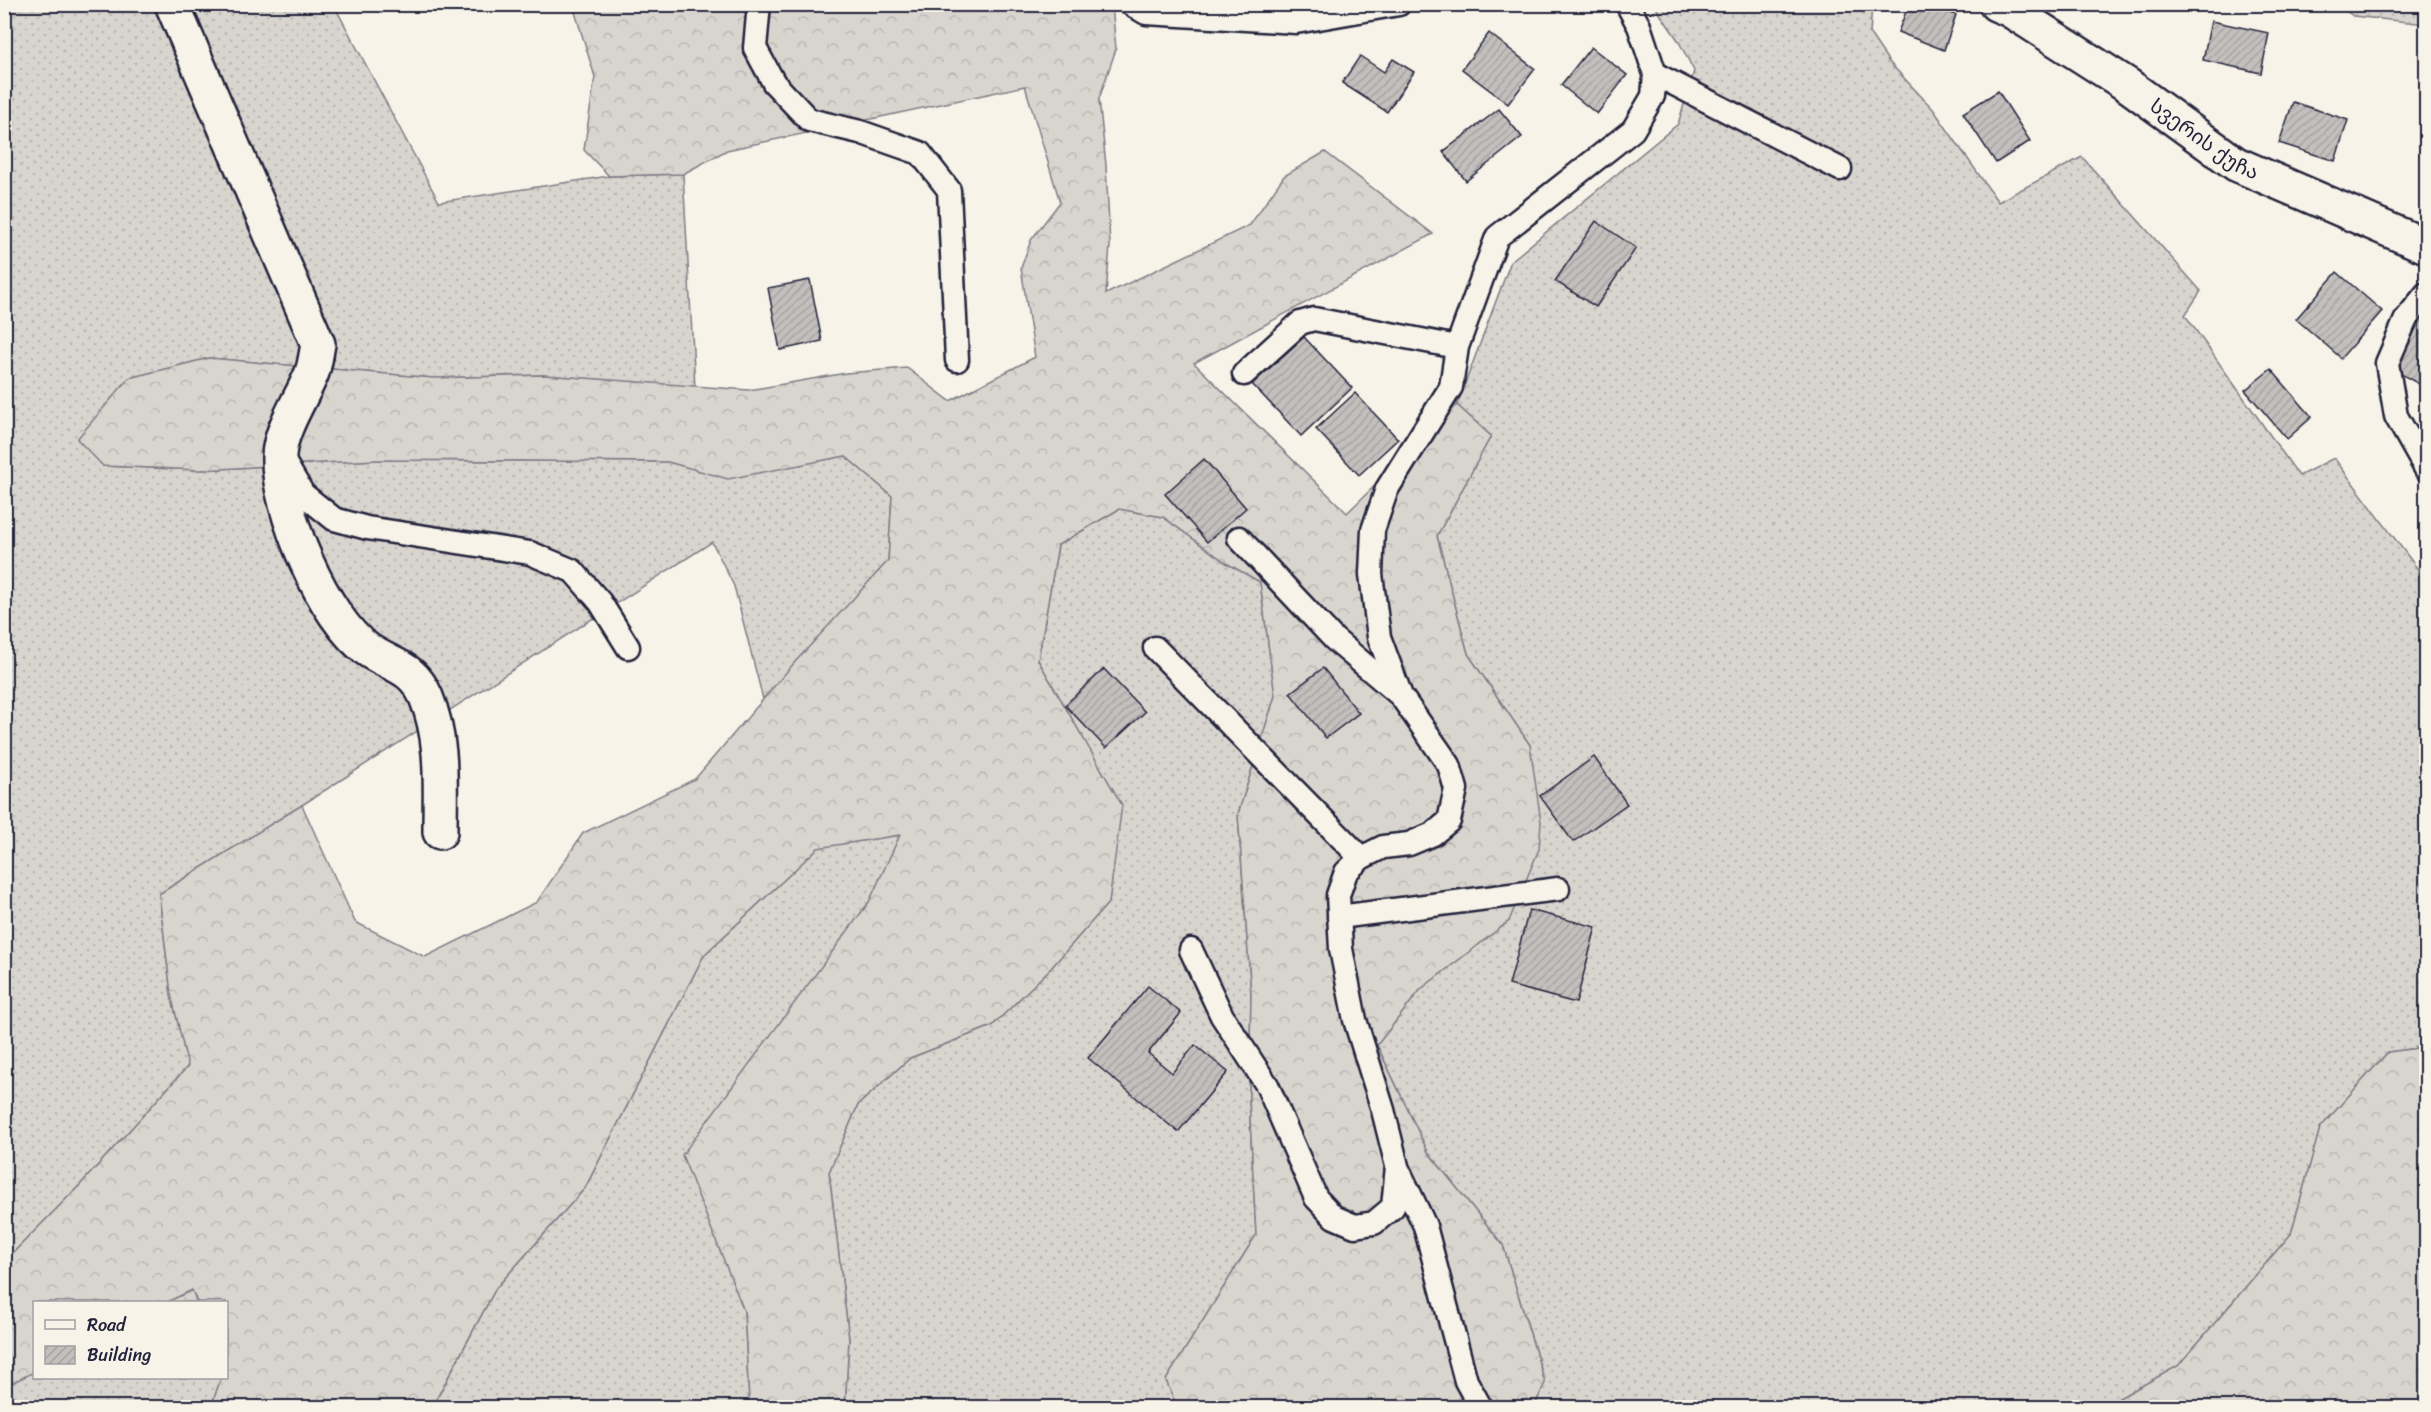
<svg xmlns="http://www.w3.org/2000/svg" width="2431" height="1412" viewBox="0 0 2431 1412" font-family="Sriracha,'Noto Sans Georgian',sans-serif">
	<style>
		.grass { fill: url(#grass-dots); stroke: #7d7c85; stroke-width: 1.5 }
		.forest { fill: url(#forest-crowns); stroke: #7d7c85; stroke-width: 1.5 }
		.building { fill: url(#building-hatch); stroke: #22223b; stroke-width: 1.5 }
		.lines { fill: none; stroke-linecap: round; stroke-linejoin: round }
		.service-casing { stroke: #22223b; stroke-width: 27 }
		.minor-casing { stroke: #22223b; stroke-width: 38 }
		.service { stroke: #f7f3e8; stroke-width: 22 }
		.minor { stroke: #f7f3e8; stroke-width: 33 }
		.labels { text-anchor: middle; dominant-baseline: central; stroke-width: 4.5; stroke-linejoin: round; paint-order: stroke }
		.street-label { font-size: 20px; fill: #22223b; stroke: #f7f3e8 }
	</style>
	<defs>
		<pattern id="grass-dots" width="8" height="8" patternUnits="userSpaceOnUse" patternTransform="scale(1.5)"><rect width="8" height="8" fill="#d8d5cf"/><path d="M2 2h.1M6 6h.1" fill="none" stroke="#b9b7b3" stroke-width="1.8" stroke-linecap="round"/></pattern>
		<pattern id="forest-crowns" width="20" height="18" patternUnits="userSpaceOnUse" patternTransform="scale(1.5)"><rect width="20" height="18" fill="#d8d5cf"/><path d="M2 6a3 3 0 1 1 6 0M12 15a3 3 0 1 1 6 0" fill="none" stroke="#b9b7b3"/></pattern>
		<pattern id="building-hatch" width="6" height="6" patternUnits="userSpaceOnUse" patternTransform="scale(1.5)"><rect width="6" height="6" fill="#c2bfbd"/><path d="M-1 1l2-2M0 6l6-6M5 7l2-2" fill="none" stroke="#a6a4a3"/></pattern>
	</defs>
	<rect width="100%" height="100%" fill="#f7f3e8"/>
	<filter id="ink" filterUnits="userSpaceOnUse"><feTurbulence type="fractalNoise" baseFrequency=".0167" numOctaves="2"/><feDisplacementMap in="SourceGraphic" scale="12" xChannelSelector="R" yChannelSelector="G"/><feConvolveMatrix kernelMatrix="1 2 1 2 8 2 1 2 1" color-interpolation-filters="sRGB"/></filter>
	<g filter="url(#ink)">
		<path class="grass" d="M5,5H334L439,202L609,176L683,174L695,387L543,375L433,378L209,358L129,378L103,466L201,470L375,460L668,462L728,478L845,456L892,496L888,561L763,699L734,586L712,542L302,805L159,894L171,994L188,1066L80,1185L5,1261Z
			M1654,5H1872L1870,34L1889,62L1933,109L1998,202L2082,157L2201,291L2185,315L2299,476L2334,458L2426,580V1047L2388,1052L2320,1128L2291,1234L2178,1366L2103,1407L1534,1408L1545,1382L1503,1245L1428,1152L1377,1045L1421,989L1509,921L1530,745L1468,654L1437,536L1491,436L1457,405L1511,261L1678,124L1694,71L1678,40Z
			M2338,5H2426V24L2353,16Z
			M1119,509L1163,517L1228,564L1260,582L1275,696L1238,814L1251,994L1249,1098L1256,1235L1166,1380L1177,1407H845L849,1339L829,1172L858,1105L910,1058L992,1026L1051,968L1109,902L1121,805L1038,660L1058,545Z
			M900,835L720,1245L744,1311L749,1399L743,1407L432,1408L496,1288L585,1188L704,955L818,847Z
			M192,1290L197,1302H167Z
			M34,1372V1378H221L211,1408L5,1407L4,1386Z"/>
		<path class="forest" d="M569,5H1112L1116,49L1099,99L1106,165L1110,246L1106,294L1250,225L1284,176L1325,152L1433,234L1194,363L1347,513L1457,405L1491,436L1437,536L1468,654L1530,745L1541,822L1539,849L1509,921L1421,989L1377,1045L1428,1152L1503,1245L1545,1383L1534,1407H1177L1166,1380L1256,1235L1249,1098L1251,994L1238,814L1275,696L1260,582L1228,564L1163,517L1119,509L1058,545L1038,660L1122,805L1109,902L1051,968L992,1026L910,1058L858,1105L829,1172L849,1339L845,1407H743L749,1399L744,1311L682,1155L869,902L900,835L818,848L704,955L585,1188L496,1288L432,1407H211L221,1378H226V1302H197L192,1290L167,1302H34V1372L5,1386V1261L80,1185L188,1066L171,994L159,894L302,805L355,922L425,957L537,902L583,833L695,779L795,662L888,561L892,496L845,456L728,479L668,462L375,460L201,470L103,466L77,439L129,378L209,358L433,378L543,375L749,390L846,373L907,368L950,401L1035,357L1021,268L1031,240L1060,202L1025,86L727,150L683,174L609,176L584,150L595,77L575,12Z
			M2426,1047V1407H2103L2178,1366L2291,1234L2320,1128L2388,1052Z"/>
		<path class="building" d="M1909,4H1927L1956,15L1944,50L1898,32Z
			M2211,21L2269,33L2261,73L2203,60Z
			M1489,33L1535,69L1508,104L1462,69Z
			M1591,47L1627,75L1597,114L1561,85Z
			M1360,56L1384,72L1393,59L1414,72L1387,112L1342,83Z
			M1998,91L2030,141L1996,163L1963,113Z
			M2293,102L2348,120L2335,161L2279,143Z
			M1499,109L1522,137L1466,181L1443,152Z
			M1596,221L1636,248L1596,307L1555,281Z
			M2337,272L2382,311L2341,358L2296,319Z
			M810,280L822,341L780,350L768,288Z
			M2423,315L2426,317V388L2392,369Z
			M1304,337L1352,388L1301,436L1252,384Z
			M2271,369L2312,417L2287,439L2245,390Z
			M1355,393L1398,439L1359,475L1316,429Z
			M1204,459L1246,508L1207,542L1165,494Z
			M1323,668L1359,713L1326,738L1290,693Z
			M1104,669L1145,712L1106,748L1065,705Z
			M1594,757L1627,804L1573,842L1540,796Z
			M1529,910L1596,927L1576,1003L1509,985Z
			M1148,986L1181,1013L1148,1053L1172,1073L1195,1045L1228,1072L1178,1132L1088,1058Z"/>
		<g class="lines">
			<defs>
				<path id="service" d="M759,4L755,48L774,83L809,120L860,132L920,153L949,190L957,360
					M1131,4L1146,13L1296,22L1399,4
					M1655,74L1840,169
					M2426,294L2406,319L2387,363L2396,416L2426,469
					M1244,374L1300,323L1314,319L1457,347
					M285,463L303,494L334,519L367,528L530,553L573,571L600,602L628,647
					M1239,538L1334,639L1400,695
					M1155,648L1361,858
					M1339,917L1558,889
					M1191,950L1222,1016L1267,1085L1316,1198L1334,1217L1355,1226L1374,1223L1393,1207L1397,1166L1383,1110L1355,1020L1341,949L1338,895L1346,872L1361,858L1383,847L1409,844L1433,834L1449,821L1456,789L1449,765L1401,696L1379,637L1371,574L1373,530L1387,489L1451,387L1457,347L1497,237L1633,130L1653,96L1655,74L1639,26L1627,4
					M1397,1167L1425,1226L1466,1381L1481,1408"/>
				<g id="minor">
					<path d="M172,4L318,344C316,354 315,366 311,375C301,399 280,430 279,456C277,508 324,620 368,650C393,667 412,665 426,697C444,740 440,787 440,832"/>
					<path id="s1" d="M1996,4L2010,10L2129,86L2236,164L2426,246"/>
				</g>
			</defs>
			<use href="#service" class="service-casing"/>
			<use href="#minor" class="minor-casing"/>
			<use href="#service" class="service"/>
			<use href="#minor" class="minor"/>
		</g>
	</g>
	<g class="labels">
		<g class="street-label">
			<text stroke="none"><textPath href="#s1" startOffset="249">სვერის ქუჩა</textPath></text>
		</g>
	</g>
	<rect width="2431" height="1412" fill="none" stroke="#f7f3e8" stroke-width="24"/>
	<rect x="12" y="12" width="2407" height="1388" fill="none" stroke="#22223b" stroke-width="2" filter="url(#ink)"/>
	<rect x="33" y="1301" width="195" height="78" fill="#f7f3e8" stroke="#a29fa3" stroke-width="1.5"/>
	<rect x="45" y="1320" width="30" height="9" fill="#f7f3e8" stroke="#a29fa3" stroke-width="1.5"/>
	<text x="87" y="1331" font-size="18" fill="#22223b">Road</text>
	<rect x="45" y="1346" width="30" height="18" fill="url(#building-hatch)" stroke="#a29fa3" stroke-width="1.5"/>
	<text x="87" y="1361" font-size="18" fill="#22223b">Building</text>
</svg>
